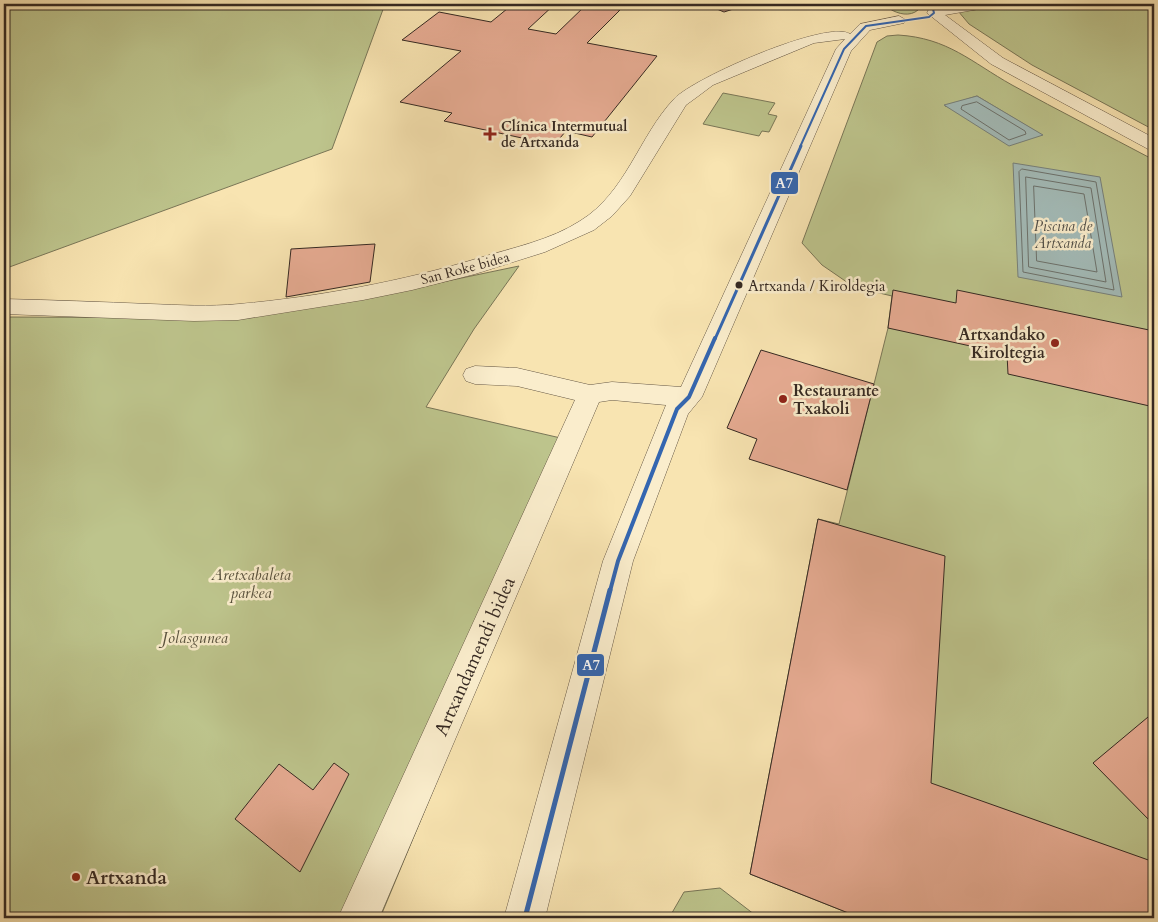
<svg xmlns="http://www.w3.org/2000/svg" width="1158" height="922" font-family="Cardo,serif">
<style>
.green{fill:#bdc48c;stroke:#797657;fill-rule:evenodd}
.water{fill:#a3bbb8;stroke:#77817c}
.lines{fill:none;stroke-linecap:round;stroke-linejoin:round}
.shore{stroke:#6c726d;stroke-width:1}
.building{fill:#e6ab92;stroke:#352922}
.minor-casing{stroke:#665846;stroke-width:1}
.minor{fill:#faedcc;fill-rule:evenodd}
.bus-1-far3-casing{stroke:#faedcc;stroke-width:4}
.bus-1-far2-casing{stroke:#faedcc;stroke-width:6}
.bus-1-far1-casing{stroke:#faedcc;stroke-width:8}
.bus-1-casing{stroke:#faedcc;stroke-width:9}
.bus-1-far3{stroke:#3466b0;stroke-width:2}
.bus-1-far2{stroke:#3466b0;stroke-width:3}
.bus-1-far1{stroke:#3466b0;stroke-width:4}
.bus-1{stroke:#3466b0;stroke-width:5}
.poi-dot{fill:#8f2418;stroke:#faedcc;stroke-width:2}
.bus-dot{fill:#352922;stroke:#faedcc;stroke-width:2}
.labels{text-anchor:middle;stroke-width:5;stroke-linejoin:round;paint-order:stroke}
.far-poi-label{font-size:14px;font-weight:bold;fill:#352922;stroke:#faedcc;text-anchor:start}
.far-street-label{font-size:14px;fill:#352922;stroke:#faedcc}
.far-water-label{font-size:15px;font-style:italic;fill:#504e48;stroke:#faedcc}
.bus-label{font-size:15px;fill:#352922;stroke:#faedcc;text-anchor:start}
.poi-label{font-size:16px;font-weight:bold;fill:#352922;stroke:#faedcc;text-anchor:end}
.park-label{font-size:16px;font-style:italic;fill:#57503c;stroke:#faedcc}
.near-street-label{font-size:19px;fill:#352922;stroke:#faedcc}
.near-poi-label{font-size:19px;font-weight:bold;fill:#352922;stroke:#faedcc;text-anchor:start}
.line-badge{stroke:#faedcc;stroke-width:2}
.badge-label{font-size:14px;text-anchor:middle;font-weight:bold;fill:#fff}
</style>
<rect width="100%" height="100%" fill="#f8e4b1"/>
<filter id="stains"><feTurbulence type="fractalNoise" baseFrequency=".004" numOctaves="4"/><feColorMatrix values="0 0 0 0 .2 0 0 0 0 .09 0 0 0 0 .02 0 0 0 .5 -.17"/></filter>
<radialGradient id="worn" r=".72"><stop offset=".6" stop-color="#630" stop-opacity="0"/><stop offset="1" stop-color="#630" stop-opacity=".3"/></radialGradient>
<path class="green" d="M 4,4 L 385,4 L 332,149 L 4,269 Z
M 893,4 L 908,4 L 918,10 C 910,17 898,14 890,9 L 889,6 Z
M 1001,4 L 1154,4 L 1154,130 L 1032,65 L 969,24 L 958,11 Z
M 898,35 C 948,38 971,62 1012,85 C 1059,111 1107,135 1154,160 L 1154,918 L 861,918 L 750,874 L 818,519 L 839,524 L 888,328 L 892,296 L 854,287 L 822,265 L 802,243 L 877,42 L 887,36 ZM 977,96 L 1042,135 L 945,106 Z
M 723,93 L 775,103 L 768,114 L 777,116 L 769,132 L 762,131 L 759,136 L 703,124 Z
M 519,266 L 474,329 L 426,407 L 578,442 L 380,918 L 4,918 L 4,317 L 247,318 L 366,298 Z
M 720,888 L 759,918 L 669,918 L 684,892 Z"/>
<path class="water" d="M 977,96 L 1043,135 L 1009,146 L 944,105 Z
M 1013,163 L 1100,177 L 1122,297 L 1018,277 Z"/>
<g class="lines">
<path class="shore" d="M 977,102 L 1025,131 L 1026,134 L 1009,140 L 961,109 L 962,106 Z
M 1022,169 L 1096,182 L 1114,290 L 1023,272 L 1019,172 Z
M 1026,177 L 1091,188 L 1106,282 L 1029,267 Z
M 1034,186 L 1084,194 L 1097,272 L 1037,261 Z"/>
</g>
<path class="building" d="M 513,4 L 555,4 L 528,29 L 556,34 L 587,4 L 620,10 L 587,43 L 657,56 L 592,137 L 566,131 L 554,145 L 444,121 L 452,113 L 400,102 L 461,51 L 402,40 L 439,12 L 491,22 Z
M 705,4 L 749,4 L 724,12 Z
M 375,244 L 370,282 L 286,297 L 291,249 Z
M 893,290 L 956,303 L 957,290 L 1154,331 L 1154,407 L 1008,374 L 1007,354 L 888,328 Z
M 761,350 L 874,384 L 847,490 L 749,459 L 757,439 L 727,428 Z
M 818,519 L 945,556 L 931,783 L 1154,862 L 1154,918 L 861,918 L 750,874 Z
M 1154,712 L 1154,825 L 1093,763 Z
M 334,763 L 349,774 L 300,872 L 235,819 L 279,764 L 313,790 Z"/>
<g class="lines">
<defs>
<path id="minor" d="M 960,4 L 992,4 L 985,8 L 945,15 L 1003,58 L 1154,138 L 1154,150 L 1148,149 L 991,64 L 927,13 L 929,9 Z
M 899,16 L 906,20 L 904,23 L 870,30 L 851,51 L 702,397 L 688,414 L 633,561 L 545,918 L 504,918 L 603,561 L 666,405 L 612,400 L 599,402 L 379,918 L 338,918 L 575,400 L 517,386 L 475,384 L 466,381 L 463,375 L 466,369 L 475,366 L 517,368 L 590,385 L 612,382 L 681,387 L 836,49 L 845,39 L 814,43 L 713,85 L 697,97 L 686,105 L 630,196 L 612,216 L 594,230 L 545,252 L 475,274 L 412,290 L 363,300 L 238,320 L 194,321 L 4,314 L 4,299 C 52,300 101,302 150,304 C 179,305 209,307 239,304 C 317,297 404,281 479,258 C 512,248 551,240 580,221 C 626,193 639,136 674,99 C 693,78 828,19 850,34 L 860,24 Z"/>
</defs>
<use href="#minor" class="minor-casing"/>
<use href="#minor" class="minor"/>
<defs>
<path id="bus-1-far3" d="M 800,147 L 844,49 L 866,26 L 929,17 L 934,13 L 933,9 L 926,4"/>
<path id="bus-1-far2" d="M 715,339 L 801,146"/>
<path id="bus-1-far1" d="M 610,591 L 618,561 L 677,409 L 689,397 L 715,338"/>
<path id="bus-1" d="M 525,918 L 610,590"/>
</defs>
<use href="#bus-1-far3" class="bus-1-far3-casing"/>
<use href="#bus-1-far2" class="bus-1-far2-casing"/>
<use href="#bus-1-far1" class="bus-1-far1-casing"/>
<use href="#bus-1" class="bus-1-casing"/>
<use href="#bus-1-far3" class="bus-1-far3"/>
<use href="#bus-1-far2" class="bus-1-far2"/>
<use href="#bus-1-far1" class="bus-1-far1"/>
<use href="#bus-1" class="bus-1"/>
</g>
<g class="poi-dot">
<path d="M487.5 126.5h5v5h5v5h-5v5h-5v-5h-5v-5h5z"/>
<circle cx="1055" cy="343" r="5"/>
<circle cx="783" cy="399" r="5"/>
<circle cx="76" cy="877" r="5"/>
</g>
<circle class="bus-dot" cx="739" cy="285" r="4.5"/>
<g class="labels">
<g class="far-poi-label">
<text x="501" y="131">Clínica Intermutual<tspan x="501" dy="16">de Artxanda</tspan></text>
</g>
<g class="far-street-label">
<text transform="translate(465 268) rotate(-15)" y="5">San Roke bidea</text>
</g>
<g class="far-water-label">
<text x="1063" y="231">Piscina de<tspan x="1063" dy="17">Artxanda</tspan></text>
</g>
<g class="bus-label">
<text x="748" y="291">Artxanda / Kiroldegia</text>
</g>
<g class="poi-label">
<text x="1045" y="340">Artxandako<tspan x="1045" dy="18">Kiroltegia</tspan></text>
<text x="793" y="396" text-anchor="start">Restaurante<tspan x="793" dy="18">Txakoli</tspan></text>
</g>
<g class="park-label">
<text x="251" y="580">Aretxabaleta<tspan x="251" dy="18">parkea</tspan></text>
<text x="195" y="643">Jolasgunea</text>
</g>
<g class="near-street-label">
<text transform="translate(474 656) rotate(-66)" y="7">Artxandamendi bidea</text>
</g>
<g class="near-poi-label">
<text x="86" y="884">Artxanda</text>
</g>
</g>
<g class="line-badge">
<rect x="770" y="171" width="29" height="24" rx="5" fill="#3466b0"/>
<rect x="576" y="653" width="29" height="24" rx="5" fill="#3466b0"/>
</g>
<g class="badge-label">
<text x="784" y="188">A7</text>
<text x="591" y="670">A7</text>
</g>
<rect width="1158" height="922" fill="none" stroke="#f8e4b1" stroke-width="20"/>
<rect x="5" y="5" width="1148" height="912" fill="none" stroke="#352922" stroke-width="2.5"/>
<rect x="10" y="10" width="1138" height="902" fill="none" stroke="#352922"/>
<rect width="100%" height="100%" filter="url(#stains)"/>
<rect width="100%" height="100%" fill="url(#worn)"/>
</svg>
